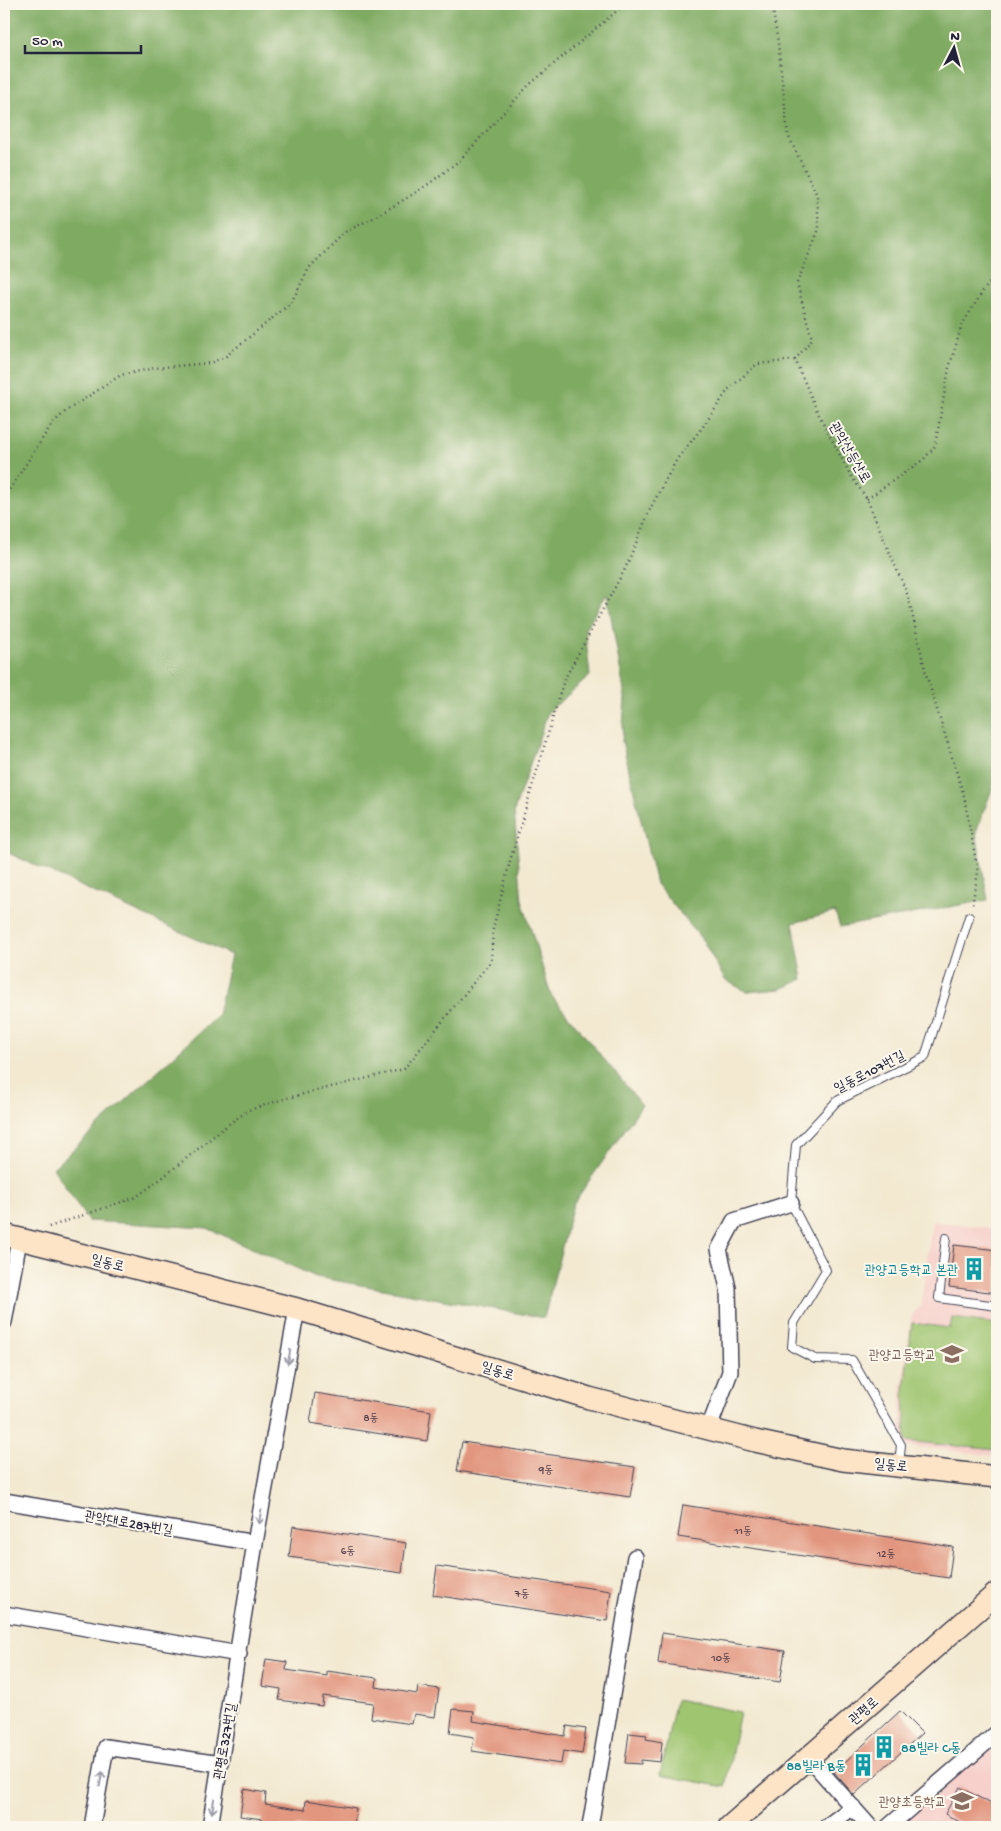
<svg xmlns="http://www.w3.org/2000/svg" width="1001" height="1831" font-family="'Gochi Hand','Poor Story',sans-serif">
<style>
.built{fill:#f7d0cb}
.green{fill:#9fc570;stroke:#607456}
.forest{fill:#7faa62;stroke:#50664e}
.building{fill:#e2967f}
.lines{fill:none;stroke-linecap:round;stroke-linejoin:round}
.lane-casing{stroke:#414052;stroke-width:10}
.street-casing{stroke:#414052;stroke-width:18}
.secondary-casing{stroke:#414052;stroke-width:24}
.path{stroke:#414052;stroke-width:2.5;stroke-dasharray:1 4;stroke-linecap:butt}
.lane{stroke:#fff;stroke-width:8}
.street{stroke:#fff;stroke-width:15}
.secondary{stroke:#fee4c6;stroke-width:21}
.oneway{stroke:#9c9ca7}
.labels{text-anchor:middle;stroke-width:4;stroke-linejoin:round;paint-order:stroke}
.number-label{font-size:11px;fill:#523f4c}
.street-label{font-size:14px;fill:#22223b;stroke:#fbf7ec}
.culture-label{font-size:14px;fill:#0d838f;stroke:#fbf7ec;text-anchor:end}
.education-label{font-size:14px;fill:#785e54;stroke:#fbf7ec;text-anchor:end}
</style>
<rect width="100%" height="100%" fill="#fbf7ec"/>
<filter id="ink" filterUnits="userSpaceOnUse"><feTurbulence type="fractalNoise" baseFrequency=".02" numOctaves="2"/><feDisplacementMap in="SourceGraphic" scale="10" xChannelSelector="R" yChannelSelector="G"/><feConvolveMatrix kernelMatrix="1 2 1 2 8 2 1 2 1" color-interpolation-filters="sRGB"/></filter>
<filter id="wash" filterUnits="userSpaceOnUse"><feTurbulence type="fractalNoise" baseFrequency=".0096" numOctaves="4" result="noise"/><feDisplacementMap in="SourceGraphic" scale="20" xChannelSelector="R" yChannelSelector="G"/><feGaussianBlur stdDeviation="1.12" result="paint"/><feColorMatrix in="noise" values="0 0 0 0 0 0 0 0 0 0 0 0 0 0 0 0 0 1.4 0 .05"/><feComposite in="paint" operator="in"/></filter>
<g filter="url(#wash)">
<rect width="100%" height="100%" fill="#f3e9d1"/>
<path class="built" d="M 932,1221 L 997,1229 L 997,1456 L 901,1445 L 901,1394 L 912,1314 L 921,1306 Z
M 997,1739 L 997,1827 L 898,1827 Z"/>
<path class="green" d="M 952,1318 L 997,1324 L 997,1450 L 906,1441 L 904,1390 L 912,1323 L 950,1328 Z
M 676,1699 L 740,1712 L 725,1787 L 660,1775 Z"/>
<path class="forest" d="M 4,4 L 997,4 L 997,776 L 976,832 L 988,900 L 840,927 L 835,912 L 793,923 L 803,979 L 781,989 L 747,992 L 725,980 L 704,942 L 656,884 L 622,741 L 625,697 L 607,594 L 585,629 L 590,676 L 548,712 L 514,811 L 522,900 L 551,995 L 642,1105 L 573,1204 L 544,1318 L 316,1277 L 207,1228 L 88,1221 L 53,1168 L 218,1015 L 231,955 L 4,851 Z"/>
<g id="blocks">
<path class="building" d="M 954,1245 L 997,1250 L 997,1293 L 949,1287 Z
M 315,1393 L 431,1411 L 427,1441 L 310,1423 Z
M 462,1442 L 635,1467 L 630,1497 L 457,1471 Z
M 683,1505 L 953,1547 L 949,1578 L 678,1537 Z
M 293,1526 L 406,1543 L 402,1573 L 289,1557 Z
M 437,1566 L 611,1591 L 607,1621 L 433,1595 Z
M 662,1633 L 785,1651 L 780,1682 L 658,1663 Z
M 266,1659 L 287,1662 L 286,1670 L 327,1676 L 327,1671 L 377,1678 L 376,1687 L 417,1694 L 418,1686 L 439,1689 L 435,1717 L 414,1714 L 412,1724 L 371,1718 L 373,1703 L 323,1696 L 322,1706 L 279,1700 L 281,1689 L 262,1686 Z
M 453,1709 L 474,1711 L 473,1721 L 522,1729 L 565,1736 L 567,1726 L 586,1729 L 582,1754 L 563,1751 L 561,1764 L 472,1751 L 474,1737 L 450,1733 Z
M 900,1711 L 922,1733 L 854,1795 L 834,1772 Z
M 629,1733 L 647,1735 L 646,1739 L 662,1742 L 660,1762 L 641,1760 L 641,1764 L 625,1763 Z
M 960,1787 L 997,1807 L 997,1827 L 969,1827 L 945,1814 Z
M 244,1789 L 266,1793 L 265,1804 L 305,1810 L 306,1800 L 356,1808 L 354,1827 L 260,1827 L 262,1819 L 240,1816 Z"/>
</g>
</g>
<g filter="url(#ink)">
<use href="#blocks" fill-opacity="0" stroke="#414052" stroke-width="1"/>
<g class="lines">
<defs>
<path id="lane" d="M 946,1238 L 939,1298 L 997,1306
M 899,1465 L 901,1445 L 852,1360 L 815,1359 L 792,1347 L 794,1323 L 826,1270 L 791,1203 L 796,1145 L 837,1101 L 925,1057 L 969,917"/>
<path id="street" d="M 4,1322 L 19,1240
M 709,1428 L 730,1372 L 728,1288 L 719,1249 L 734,1221 L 791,1203
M 4,1501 L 255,1543
M 4,1614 L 239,1654
M 808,1757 L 870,1827
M 92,1827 L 106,1747 L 220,1764
M 210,1827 L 255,1543 L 297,1309
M 590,1827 L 635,1557
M 826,1827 L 853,1807
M 888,1827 L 997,1733"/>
<path id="secondary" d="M 4,1235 L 297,1309 L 589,1398 L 755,1441 L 843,1460 L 997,1477
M 729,1827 L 997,1593"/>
</defs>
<use href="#lane" class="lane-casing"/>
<use href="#street" class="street-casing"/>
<use href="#secondary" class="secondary-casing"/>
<path class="path" d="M 772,4 L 778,43 L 788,135 L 817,195 L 819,229 L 797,283 L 812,339 L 795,360 L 818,413 L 851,476 L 867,499 L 908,596 L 926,674 L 964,796 L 978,872 L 972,906
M 4,498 L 52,424 L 66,411 L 121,375 L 154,368 L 210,363 L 225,357 L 291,303 L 309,268 L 345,232 L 373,218 L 407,198 L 430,183 L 460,160 L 529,85 L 625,4
M 867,499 L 924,459 L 935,446 L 949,368 L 962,325 L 983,291 L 997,274
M 49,1227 L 136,1197 L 162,1178 L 230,1123 L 249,1110 L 287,1098 L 404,1069 L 491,961 L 493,929 L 510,861 L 564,680 L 625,569 L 651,507 L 677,459 L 702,428 L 728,390 L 757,364 L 795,360"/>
<use href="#lane" class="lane"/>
<use href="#street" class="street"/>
<use href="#secondary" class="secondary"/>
</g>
<defs><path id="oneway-shaft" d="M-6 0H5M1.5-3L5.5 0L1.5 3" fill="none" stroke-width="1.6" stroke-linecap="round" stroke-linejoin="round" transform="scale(1.25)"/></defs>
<g class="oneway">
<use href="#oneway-shaft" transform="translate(289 1357) rotate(100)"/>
<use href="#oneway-shaft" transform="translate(260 1517) rotate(100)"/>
<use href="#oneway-shaft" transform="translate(101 1779) rotate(-80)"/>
<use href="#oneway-shaft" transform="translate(213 1806) rotate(99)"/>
</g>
</g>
<defs>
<symbol id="building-bare" viewBox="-9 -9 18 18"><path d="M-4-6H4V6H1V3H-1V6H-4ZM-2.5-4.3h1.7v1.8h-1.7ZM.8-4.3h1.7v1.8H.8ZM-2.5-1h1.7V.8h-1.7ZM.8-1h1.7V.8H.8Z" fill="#0f9aa8" stroke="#fbf7ec" stroke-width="2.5" paint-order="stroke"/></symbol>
<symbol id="school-bare" viewBox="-9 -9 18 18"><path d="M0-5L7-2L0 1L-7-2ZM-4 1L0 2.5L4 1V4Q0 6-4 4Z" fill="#8d6e63" stroke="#fbf7ec" stroke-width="2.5" paint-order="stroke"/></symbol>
</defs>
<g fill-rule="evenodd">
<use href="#building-bare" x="958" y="1253" width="32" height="32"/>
<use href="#school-bare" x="936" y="1338" width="32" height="32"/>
<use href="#building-bare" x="868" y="1731" width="32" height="32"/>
<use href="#building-bare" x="847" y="1749" width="32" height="32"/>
<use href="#school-bare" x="946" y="1785" width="32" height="32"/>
</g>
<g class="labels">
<g class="number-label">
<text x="371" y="1421">8동</text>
<text x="546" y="1473">9동</text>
<text x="743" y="1534">11동</text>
<text x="348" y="1554">6동</text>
<text x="886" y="1557">12동</text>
<text x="522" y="1597">7동</text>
<text x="721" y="1661">10동</text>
</g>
<g class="street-label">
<text transform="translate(851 452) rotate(60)" y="5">관악산등산로</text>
<text transform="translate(869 1071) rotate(-27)" y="5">일동로107번길</text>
<text transform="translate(108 1262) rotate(14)" y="5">일동로</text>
<text transform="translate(498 1370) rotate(17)" y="5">일동로</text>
<text transform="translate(891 1464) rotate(6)" y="5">일동로</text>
<text transform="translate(129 1522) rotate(10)" y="5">관악대로287번길</text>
<text transform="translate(863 1710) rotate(-41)" y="5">관평로</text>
<text transform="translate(224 1741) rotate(-80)" y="5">관평로327번길</text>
</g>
<g class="culture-label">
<text x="958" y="1274">관양고등학교 본관</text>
<text x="901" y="1752" text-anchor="start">88빌라 C동</text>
<text x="846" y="1770">88빌라 B동</text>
</g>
<g class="education-label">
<text x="936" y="1359">관양고등학교</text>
<text x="946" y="1806">관양초등학교</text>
</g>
</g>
<rect width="1001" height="1831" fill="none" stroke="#fbf7ec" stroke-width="20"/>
<g transform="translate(954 48) rotate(6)" stroke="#fbf7ec" stroke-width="4" paint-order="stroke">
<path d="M0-4L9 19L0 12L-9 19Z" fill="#22223b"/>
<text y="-8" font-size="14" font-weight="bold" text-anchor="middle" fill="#22223b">N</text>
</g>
<path d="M25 45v8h116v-8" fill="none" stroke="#22223b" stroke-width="2.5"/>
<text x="32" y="45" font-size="15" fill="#22223b" stroke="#fbf7ec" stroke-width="4" paint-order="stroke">50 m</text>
</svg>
